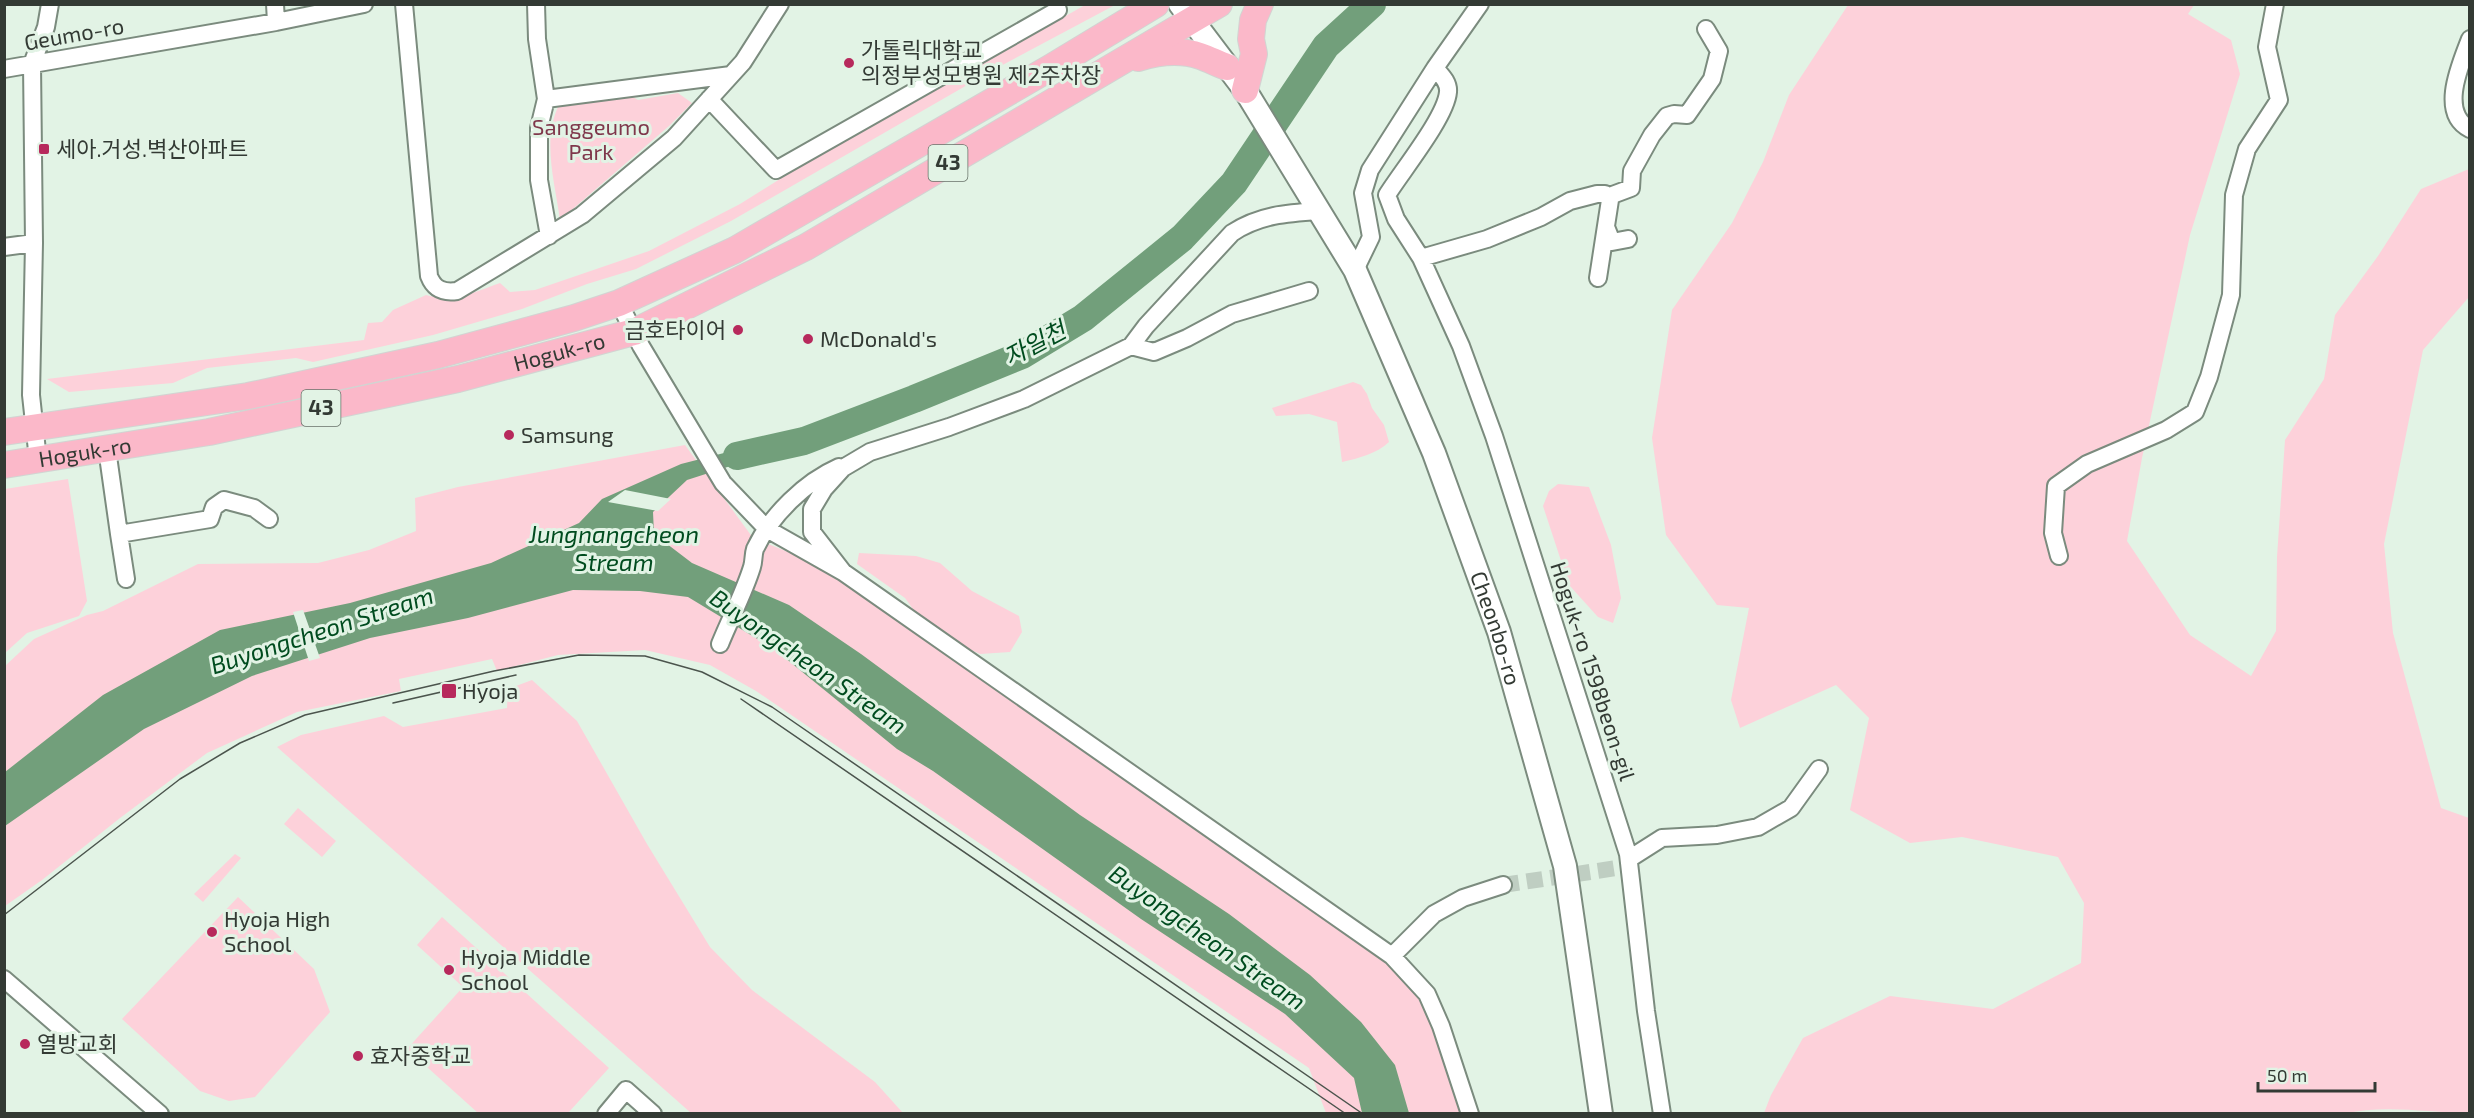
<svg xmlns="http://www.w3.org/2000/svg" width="2474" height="1118" font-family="'Exo 2','Noto Sans KR',sans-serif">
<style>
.green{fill:#fdd1da}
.water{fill:#729f7b}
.pier{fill:#e2f3e5}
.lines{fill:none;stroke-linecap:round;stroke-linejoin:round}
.river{stroke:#729f7b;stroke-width:28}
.street-tunnel{stroke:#bfcec2;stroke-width:16;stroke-dasharray:16 8;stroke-linecap:butt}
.street-casing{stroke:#7b8b7e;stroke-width:20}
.secondary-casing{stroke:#7b8b7e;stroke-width:26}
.primary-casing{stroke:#d2d4d2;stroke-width:28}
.street{stroke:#fff;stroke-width:16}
.secondary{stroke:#fff;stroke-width:22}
.primary{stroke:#fbb8c9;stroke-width:26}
.tram{stroke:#4b544d;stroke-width:1.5}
.poi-dot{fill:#b7295c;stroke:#e2f3e5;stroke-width:2}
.labels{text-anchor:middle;stroke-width:6;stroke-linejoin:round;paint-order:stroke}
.shield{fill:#e2f3e5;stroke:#687269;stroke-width:1.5}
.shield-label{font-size:21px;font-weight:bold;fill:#333a34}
.street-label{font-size:22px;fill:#333a34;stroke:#e2f3e5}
.poi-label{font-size:22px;fill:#333a34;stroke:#e2f3e5;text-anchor:start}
.park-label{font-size:22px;fill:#7f374b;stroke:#e2f3e5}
.water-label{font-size:24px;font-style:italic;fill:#004c1f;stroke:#e2f3e5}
</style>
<rect width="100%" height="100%" fill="#e2f3e5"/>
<path class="green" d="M 1085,5 L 1115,5 L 995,69 L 731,221 L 636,269 L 587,284 L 522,309 L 433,335 L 313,362 L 296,358 L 207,368 L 173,383 L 69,392 L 47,379 L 364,340 L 368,323 L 382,322 L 393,310 L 426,295 C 452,303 475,292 500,283 L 510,292 L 535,290 L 649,251 L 740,204 L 788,174 Z
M 1848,5 L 2194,5 L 2188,14 L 2231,40 L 2240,74 L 2190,235 L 2142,458 L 2127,541 L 2190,635 L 2251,676 L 2276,631 L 2277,557 L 2285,440 L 2324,379 L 2335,315 L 2378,256 L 2421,189 L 2469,169 L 2469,297 L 2423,350 L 2384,544 L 2393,633 L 2441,808 L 2469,818 L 2469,1113 C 2428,1113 2384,1104 2344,1114 L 1764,1113 L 1771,1095 L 1803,1038 L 1890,996 L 1993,1009 L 2081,963 L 2084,903 L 2058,857 L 1962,837 L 1910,843 L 1850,810 L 1869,718 L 1836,685 L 1740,728 L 1731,700 L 1749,608 L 1717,605 L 1666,535 L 1652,438 L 1672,310 L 1732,223 L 1763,162 L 1789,95 Z
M 626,93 L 638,100 L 678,93 L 692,103 L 669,126 L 560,220 C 555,182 541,138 560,103 Z
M 1353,382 L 1361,385 L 1367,394 L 1372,408 L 1384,425 L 1389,442 C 1376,454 1359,458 1342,462 L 1337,422 L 1309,414 L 1276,416 L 1272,408 Z
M 685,445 L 753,538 L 808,560 L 844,580 L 1381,955 L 1424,996 L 1466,1113 L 1326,1113 L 1309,1068 L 756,691 L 710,665 L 645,650 L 558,655 L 497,671 L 492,659 L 399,679 L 401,691 L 297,712 L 207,753 L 120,818 L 42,880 L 5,906 L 5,666 L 34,639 L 87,615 L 103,611 L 198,564 L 318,563 L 369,550 L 416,531 L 415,498 L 458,487 Z
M 68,479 L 87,601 L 79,616 L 27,633 L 5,653 L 5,489 Z
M 1558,484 L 1589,487 L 1611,545 L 1621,598 L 1613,623 L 1598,617 L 1569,585 L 1543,506 L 1549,491 Z
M 859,553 L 916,556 L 940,563 L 972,591 L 1019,616 L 1022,632 L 1010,652 L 980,654 L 960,645 L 918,616 L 905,598 L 857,564 Z
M 532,680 L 577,721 L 647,844 L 710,947 L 752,990 L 875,1082 L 903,1113 L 691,1113 L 277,747 L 301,735 L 384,716 L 403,727 L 507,708 L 508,689 Z
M 298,808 L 336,841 L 322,857 L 284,824 Z
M 235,854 L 241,858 L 203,902 L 194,894 Z
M 238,897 L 314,969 L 330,1012 L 255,1097 L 229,1101 L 200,1091 L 122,1019 Z
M 442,917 L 609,1068 L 568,1113 L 478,1113 L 407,1049 L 463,987 L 417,945 Z"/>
<path class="water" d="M 771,441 L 774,452 L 687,480 L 653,512 L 654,534 L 692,563 L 789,605 L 861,654 L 1080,815 L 1229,914 L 1310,975 L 1361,1022 L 1395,1065 L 1409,1113 L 1362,1113 L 1354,1078 L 1285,1014 L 1141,919 L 933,771 L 897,749 L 774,649 L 688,597 L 640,591 L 573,590 L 468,618 L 370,638 L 252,676 L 144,729 L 5,826 L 5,772 L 103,695 L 220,630 L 350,603 L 491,563 L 579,523 L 602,499 L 681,464 Z"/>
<path class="pier" d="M 625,490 L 671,499 L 658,511 L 608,502 Z
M 303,610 L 320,658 L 309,661 L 293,612 Z"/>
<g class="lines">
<path class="river" d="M 737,456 L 804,441 L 914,399 L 1022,355 L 1083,318 L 1182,238 L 1234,183 L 1326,46 L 1372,4"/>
<path class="street-tunnel" d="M 1503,885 L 1630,866"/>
<defs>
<path id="street" d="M 275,4 L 276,22
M 404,4 L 429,276 C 434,289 443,293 457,291 L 582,215 L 674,138 L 743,62 L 780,4
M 536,4 L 537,39 L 546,99 L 539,128 L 539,180 L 549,236
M 2470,39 C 2461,63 2438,113 2470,129
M 1435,68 C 1441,75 1449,82 1448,92 C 1446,117 1402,171 1387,195 L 1396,219 L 1421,258 L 1461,346 L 1494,436 L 1628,854 L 1646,1011 L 1662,1114
M 4,69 L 276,22 L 364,4
M 546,99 L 731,75
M 709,99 L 776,170 L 1058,10 L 1056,4
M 1607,197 L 1631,188 L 1632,171 L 1652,135 L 1667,116 L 1674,114 L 1687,115 L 1712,79 L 1719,51 L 1706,29
M 1606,227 L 1612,242 L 1628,239
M 4,247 L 34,243
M 1421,258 L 1487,239 L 1541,217 L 1570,201 L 1597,194 L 1605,194 L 1610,200 L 1598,278
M 1355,270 L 1371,237 L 1363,193 L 1370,170 L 1435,68 L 1480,4
M 619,303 L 641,346 L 723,483 L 767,529 L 843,572 L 812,532 L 812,509 L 824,489 L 843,468 L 870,452 L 949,427 L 1024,399 L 1131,346 L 1154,352 L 1187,338 L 1232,314 L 1309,291
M 1131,346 L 1146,326 L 1232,233 C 1259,215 1287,213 1319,211
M 107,449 L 119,534 L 210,519 L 214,507 L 224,500 L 254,508 L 269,519
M 38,460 L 31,395 L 34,243 L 32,64 L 46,27 L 50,4
M 119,534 L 126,579
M 2059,556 L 2053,533 L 2056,486 L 2087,464 L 2166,430 L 2195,412 L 2209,377 L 2231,295 L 2234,195 L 2247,149 L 2279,100 L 2267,47 L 2275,4
M 843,572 L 1392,956 L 1434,914 L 1463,898 L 1503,885
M 720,644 C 730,619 744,593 752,567 C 754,561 753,555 755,549 C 771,515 805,482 839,467
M 1629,859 L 1662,838 L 1717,835 L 1758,827 L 1791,808 L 1819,769
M 1392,956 L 1427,994 L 1441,1026 L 1470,1114
M 4,979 L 160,1114
M 606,1114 L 626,1090 L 653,1114"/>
<g id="secondary">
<path id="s1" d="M 1180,4 L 1245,90 L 1355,270 L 1434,453 L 1499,632 L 1565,866 L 1601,1114"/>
</g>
<g id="primary">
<path d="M 1138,58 C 1158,52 1179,49 1200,56 C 1209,59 1218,64 1227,67"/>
<path d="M 1245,90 L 1254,54 L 1251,39 L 1253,20 L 1260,4"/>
<path d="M 4,432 L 248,396 L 438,355 L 574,318 L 619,303 L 735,250 L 1050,68 L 1156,4"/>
<path id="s2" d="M 4,465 L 209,432 L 458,379 L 634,332 L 806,247 L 1219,4"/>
</g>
</defs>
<use href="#street" class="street-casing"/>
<use href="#secondary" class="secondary-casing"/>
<use href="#primary" class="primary-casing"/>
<use href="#street" class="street"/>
<use href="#secondary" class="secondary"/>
<use href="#primary" class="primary"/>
<path class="tram" d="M 741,699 L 1346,1114
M 393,703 L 516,675
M 4,915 L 180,779 L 240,743 L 305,715 L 494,671 L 579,655 L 645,656 L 702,672 L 772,707 L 1363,1114"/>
</g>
<g class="poi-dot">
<circle cx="849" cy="63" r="6"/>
<rect x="38" y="143" width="12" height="12" rx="3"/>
<circle cx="738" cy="330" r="6"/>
<circle cx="808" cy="339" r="6"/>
<circle cx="509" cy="435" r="6"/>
<rect x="441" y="683" width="16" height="16" rx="3"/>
<circle cx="212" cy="932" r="6"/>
<circle cx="449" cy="970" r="6"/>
<circle cx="25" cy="1044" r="6"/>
<circle cx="358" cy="1056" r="6"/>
</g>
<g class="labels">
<g class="shield">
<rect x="928.5" y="145" width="39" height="36" rx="4.5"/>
<rect x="301.5" y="390" width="39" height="36" rx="4.5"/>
</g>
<g class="shield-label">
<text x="948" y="170">43</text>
<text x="321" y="415">43</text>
</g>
<g class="street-label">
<text transform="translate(74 34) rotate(-10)" y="8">Geumo-ro</text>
<text dy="8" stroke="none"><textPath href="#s2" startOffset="567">Hoguk-ro</textPath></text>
<text dy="8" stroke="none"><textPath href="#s2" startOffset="82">Hoguk-ro</textPath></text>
<text dy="8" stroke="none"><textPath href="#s1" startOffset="704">Cheonbo-ro</textPath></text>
<text transform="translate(1593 671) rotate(72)" y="8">Hoguk-ro 1598beon-gil</text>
</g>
<g class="poi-label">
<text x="861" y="58">가톨릭대학교<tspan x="861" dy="25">의정부성모병원 제2주차장</tspan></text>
<text x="56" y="157">세아.거성.벽산아파트</text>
<text x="726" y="338" text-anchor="end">금호타이어</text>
<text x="820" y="347">McDonald's</text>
<text x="521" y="443">Samsung</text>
<text x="462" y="699">Hyoja</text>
<text x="224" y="927">Hyoja High<tspan x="224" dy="25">School</tspan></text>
<text x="461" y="965">Hyoja Middle<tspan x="461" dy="25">School</tspan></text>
<text x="37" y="1052">열방교회</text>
<text x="370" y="1064">효자중학교</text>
</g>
<g class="park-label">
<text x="591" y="135">Sanggeumo<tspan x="591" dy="25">Park</tspan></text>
</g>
<g class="water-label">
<text transform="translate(1035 344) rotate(-28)" y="8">자일천</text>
<text x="614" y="543">Jungnangcheon<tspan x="614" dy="28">Stream</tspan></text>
<text transform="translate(322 631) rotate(-18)" y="8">Buyongcheon Stream</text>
<text transform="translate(808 662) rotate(35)" y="8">Buyongcheon Stream</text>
<text transform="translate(1207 938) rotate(35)" y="8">Buyongcheon Stream</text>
</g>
</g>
<rect width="2474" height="1118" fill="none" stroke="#333a34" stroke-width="12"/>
<path d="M2258 1082v9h117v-9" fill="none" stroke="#333a34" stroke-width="3"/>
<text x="2267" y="1082" font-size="18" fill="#333a34" stroke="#e2f3e5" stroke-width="4.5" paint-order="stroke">50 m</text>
</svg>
